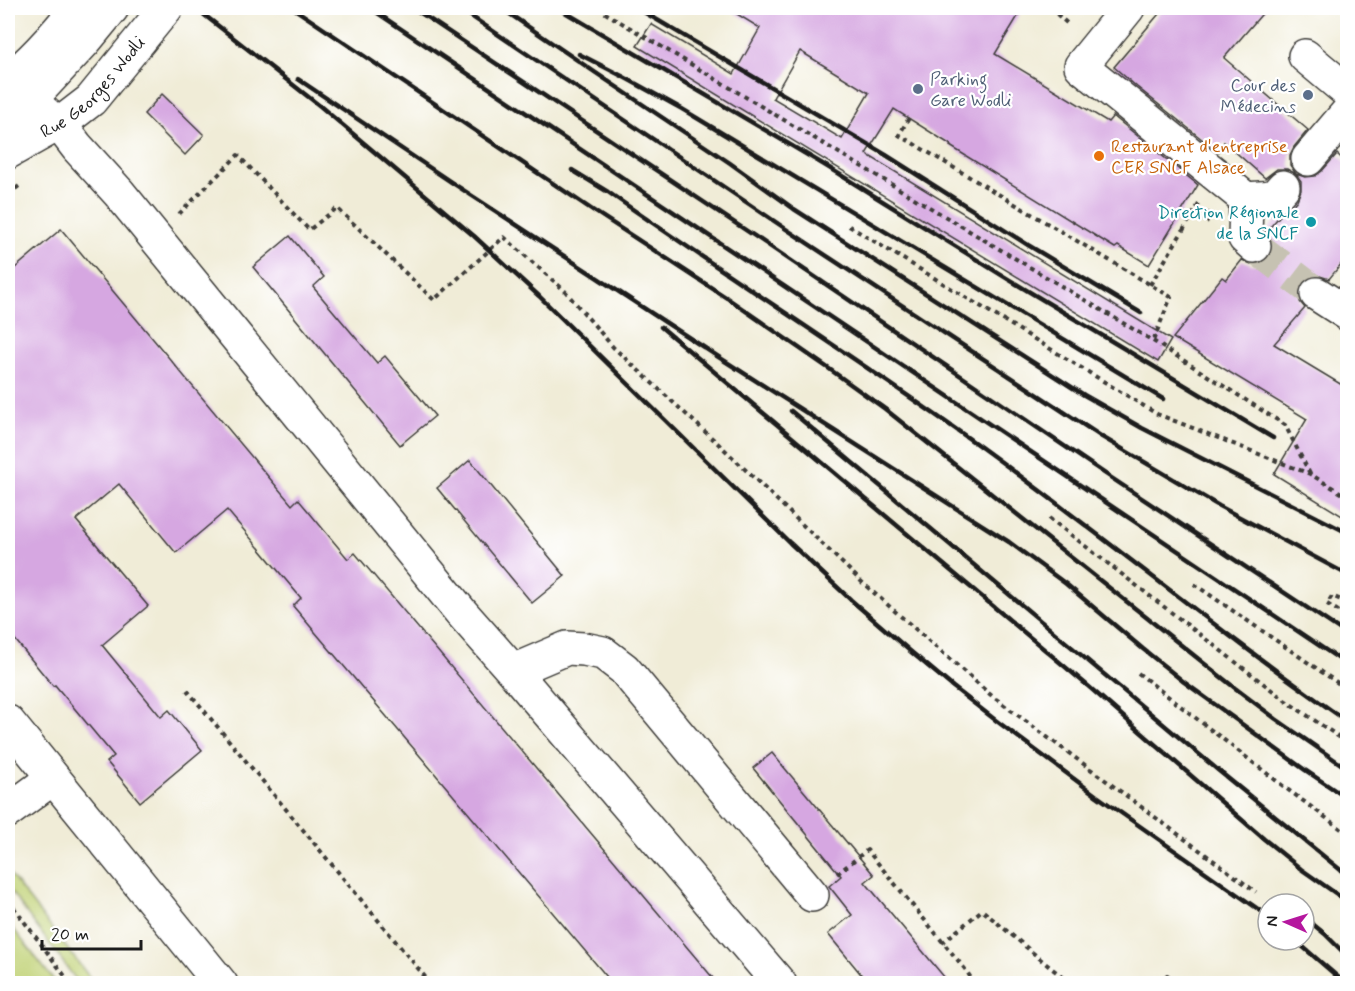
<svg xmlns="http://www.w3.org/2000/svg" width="1355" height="991" font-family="Mynerve,sans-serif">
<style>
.green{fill:#c0d174;stroke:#6e7648;stroke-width:1.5}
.building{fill:#d6a7e1;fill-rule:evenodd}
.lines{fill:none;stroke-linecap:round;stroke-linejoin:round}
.minor-tunnel{stroke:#c6c2b2;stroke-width:33;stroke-dasharray:33 16;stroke-linecap:butt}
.minor-casing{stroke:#3c3b38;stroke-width:36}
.major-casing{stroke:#3c3b38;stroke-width:36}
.path{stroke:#3c3b38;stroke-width:4;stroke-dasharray:4.5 4.5;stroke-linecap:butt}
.minor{stroke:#fff;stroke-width:33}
.major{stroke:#fff;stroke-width:33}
.rail{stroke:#1c1c1c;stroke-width:4.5}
.service-dot{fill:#5c6f8a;stroke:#fff;stroke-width:2}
.food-dot{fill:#e8710a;stroke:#fff;stroke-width:2}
.culture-dot{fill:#0f9aa8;stroke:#fff;stroke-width:2}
.labels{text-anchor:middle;stroke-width:4.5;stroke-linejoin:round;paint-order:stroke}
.service-label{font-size:18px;fill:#4e5e75;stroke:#fff;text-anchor:start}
.street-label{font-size:18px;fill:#1c1c1c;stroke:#fff}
.food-label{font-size:18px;fill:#c56008;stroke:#fff;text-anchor:start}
.culture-label{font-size:18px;fill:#0d838f;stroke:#fff;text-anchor:end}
</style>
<rect width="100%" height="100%" fill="#fff"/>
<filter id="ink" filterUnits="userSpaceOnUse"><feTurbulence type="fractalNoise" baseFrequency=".0167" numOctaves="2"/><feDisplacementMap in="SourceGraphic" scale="12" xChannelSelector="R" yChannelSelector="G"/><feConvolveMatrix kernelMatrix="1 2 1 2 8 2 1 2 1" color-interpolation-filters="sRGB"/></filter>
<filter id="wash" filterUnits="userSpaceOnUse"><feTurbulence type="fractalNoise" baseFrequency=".008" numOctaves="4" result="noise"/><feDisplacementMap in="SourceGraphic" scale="24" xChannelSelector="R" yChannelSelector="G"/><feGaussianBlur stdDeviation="1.35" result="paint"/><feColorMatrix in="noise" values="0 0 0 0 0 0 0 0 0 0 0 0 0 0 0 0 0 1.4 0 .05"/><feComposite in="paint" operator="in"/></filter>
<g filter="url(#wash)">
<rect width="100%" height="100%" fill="#f0ecd7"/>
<path class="green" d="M 8,872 L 94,983 L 80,983 L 74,977 L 8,888 Z
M 8,922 L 56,983 L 8,983 Z"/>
<g id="blocks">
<path class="building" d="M 727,8 L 1023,8 L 995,54 L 1108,122 L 1113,116 L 1198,185 L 1149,265 L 1118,246 L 1115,248 L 950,146 L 951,145 L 894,109 L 866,154 L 1171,340 L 1158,362 L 637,46 L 651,24 L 734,74 L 760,28 ZM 800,51 L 869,93 L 842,139 L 773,98 Z
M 1164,8 L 1267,8 L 1224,58 L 1308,130 L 1294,147 L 1290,155 L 1290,165 L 1296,174 L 1305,177 L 1315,176 L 1322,171 L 1337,154 L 1347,163 L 1347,257 L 1329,279 L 1317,275 L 1308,278 L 1302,283 L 1298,294 L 1300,302 L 1305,308 L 1274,344 L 1347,388 L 1347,519 L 1274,474 L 1307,419 L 1173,338 L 1222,277 L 1226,280 L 1242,260 L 1251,264 L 1259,264 L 1268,258 L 1272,249 L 1272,241 L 1266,232 L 1283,212 L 1288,210 L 1297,200 L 1301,190 L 1301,181 L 1296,174 L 1287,169 L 1277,169 L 1265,178 L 1224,142 L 1218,152 L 1137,87 L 1114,67 Z
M 162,94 L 204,135 L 185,155 L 144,114 Z
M 61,229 L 292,505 L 298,499 L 348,559 L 355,553 L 718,984 L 613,984 L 293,606 L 301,598 L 227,510 L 176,553 L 119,484 L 76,520 L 148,606 L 102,645 L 161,717 L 169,710 L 202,750 L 140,802 L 107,762 L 114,756 L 55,685 L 53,686 L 8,631 L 8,274 Z
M 290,236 L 324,277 L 313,287 L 377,363 L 385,356 L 435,416 L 400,445 L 253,267 Z
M 470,460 L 565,576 L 532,603 L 437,488 Z
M 772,753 L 874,875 L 865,882 L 950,984 L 869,984 L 828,934 L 852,915 L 829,886 L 841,876 L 753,768 Z"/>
</g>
</g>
<g filter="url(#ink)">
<use href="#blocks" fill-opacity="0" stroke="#3c3b38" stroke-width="1.5"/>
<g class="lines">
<path class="minor-tunnel" d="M 1254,246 L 1317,294"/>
<defs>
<path id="minor" d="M 1128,8 L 1081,66 L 1246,199 L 1245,238 L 1254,246
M 1305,56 L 1348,92
M 8,80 C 34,60 57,33 77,8
M 30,100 L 64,130 L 77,147 L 119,193 L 460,611 L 513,671 L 780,984
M 1308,159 L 1348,112
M 1246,199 L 1274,197 L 1283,187
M 1317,294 L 1348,314
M 513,671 L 567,648 L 584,649 L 603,653 L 624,669 L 812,895
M 8,722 L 221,984
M 8,811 L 53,778"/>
<g id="major">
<path d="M 8,120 L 30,100 L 84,42 L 112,8"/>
<path id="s1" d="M 8,152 L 65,120 L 91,100 L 166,8"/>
</g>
</defs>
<use href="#minor" class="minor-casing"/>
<use href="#major" class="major-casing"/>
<path class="path" d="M 597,8 L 1153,341 L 1285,425 L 1310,474
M 1050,8 L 1070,26
M 909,118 L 899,135 L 1171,297 L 1153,341
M 8,194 L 22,184
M 1210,212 L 1205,220 L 1212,223
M 179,214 L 238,155 L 309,230 L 337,208 L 434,300 L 504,237 L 565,291 L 613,347 L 725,450 L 865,585 L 992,696 L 1256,892
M 849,226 L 1157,414 L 1310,474 L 1348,497
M 1150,285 L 1199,204
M 1049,518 L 1286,701 L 1348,743
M 1194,584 L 1348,690
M 1348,603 L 1332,596 L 1327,604 L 1348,617
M 1138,673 L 1287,789 L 1348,834
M 187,690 L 431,984
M 837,874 L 867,850 L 965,969 L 975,984
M 8,900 L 71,984
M 942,943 L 982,910 L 1051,968 L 1072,984
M 1161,984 L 1167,975 L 1180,984"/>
<use href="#minor" class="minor"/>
<use href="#major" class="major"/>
<path class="rail" d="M 293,8 L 597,213 L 727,298 L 828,368 L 885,409 L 1235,688 L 1276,719 L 1348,769
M 370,8 L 1348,665
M 413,8 L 765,243 L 1104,473 L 1348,635
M 459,8 L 783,227 L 1102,437 L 1219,506 L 1348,575
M 501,8 L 596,73 L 730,163 L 794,209 L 1084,395 L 1142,428 L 1348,533
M 558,8 L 826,166 L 1008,279 L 1273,438
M 637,8 L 886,155 L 1028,245 L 1141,313
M 198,10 L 320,106 L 474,236 L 539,296 L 790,543 L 851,600 L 910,651 L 953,687 L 998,722 L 1097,796 L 1268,916
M 579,54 L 622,76 L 682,109 L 1163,399
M 298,79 L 451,182 L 717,356 L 1009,542 L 1066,584 L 1143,649 L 1184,682 L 1305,770 L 1348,799
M 572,170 L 608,192 C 730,278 857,358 978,445 C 1103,535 1221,634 1348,722
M 661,327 L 1088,686 L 1264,839 L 1301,869 L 1348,902
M 791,411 L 1219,771 L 1348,876
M 1304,917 L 1325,934 L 1348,957
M 1295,940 L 1346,984"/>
</g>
</g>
<g class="service-dot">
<circle cx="918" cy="89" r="6"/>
<circle cx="1308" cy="95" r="6"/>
</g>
<circle class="food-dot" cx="1099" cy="156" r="6"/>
<circle class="culture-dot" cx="1311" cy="222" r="6"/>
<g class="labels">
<g class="service-label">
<text x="930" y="85">Parking<tspan x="930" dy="21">Gare Wodli</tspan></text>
<text x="1296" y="91" text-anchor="end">Cour des<tspan x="1296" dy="21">Médecins</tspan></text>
</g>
<g class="street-label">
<text dy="6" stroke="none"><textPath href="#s1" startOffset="108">Rue Georges Wodli</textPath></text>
</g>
<g class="food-label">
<text x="1111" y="152">Restaurant d'entreprise<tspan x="1111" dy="21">CER SNCF Alsace</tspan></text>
</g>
<g class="culture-label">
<text x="1299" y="218">Direction Régionale<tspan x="1299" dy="21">de la SNCF</tspan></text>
</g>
</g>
<rect width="1355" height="991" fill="none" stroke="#fff" stroke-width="30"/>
<g transform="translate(1286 922) rotate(273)"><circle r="28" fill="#ffffff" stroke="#a4a4a4" stroke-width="1.5"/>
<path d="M0-4.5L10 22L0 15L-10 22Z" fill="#b5179e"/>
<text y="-9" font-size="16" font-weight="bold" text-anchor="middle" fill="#1c1c1c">N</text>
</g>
<path d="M42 940v9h99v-9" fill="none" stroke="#1c1c1c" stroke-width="3"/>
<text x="51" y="940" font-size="18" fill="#1c1c1c" stroke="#ffffff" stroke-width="4.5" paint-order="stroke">20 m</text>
</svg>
